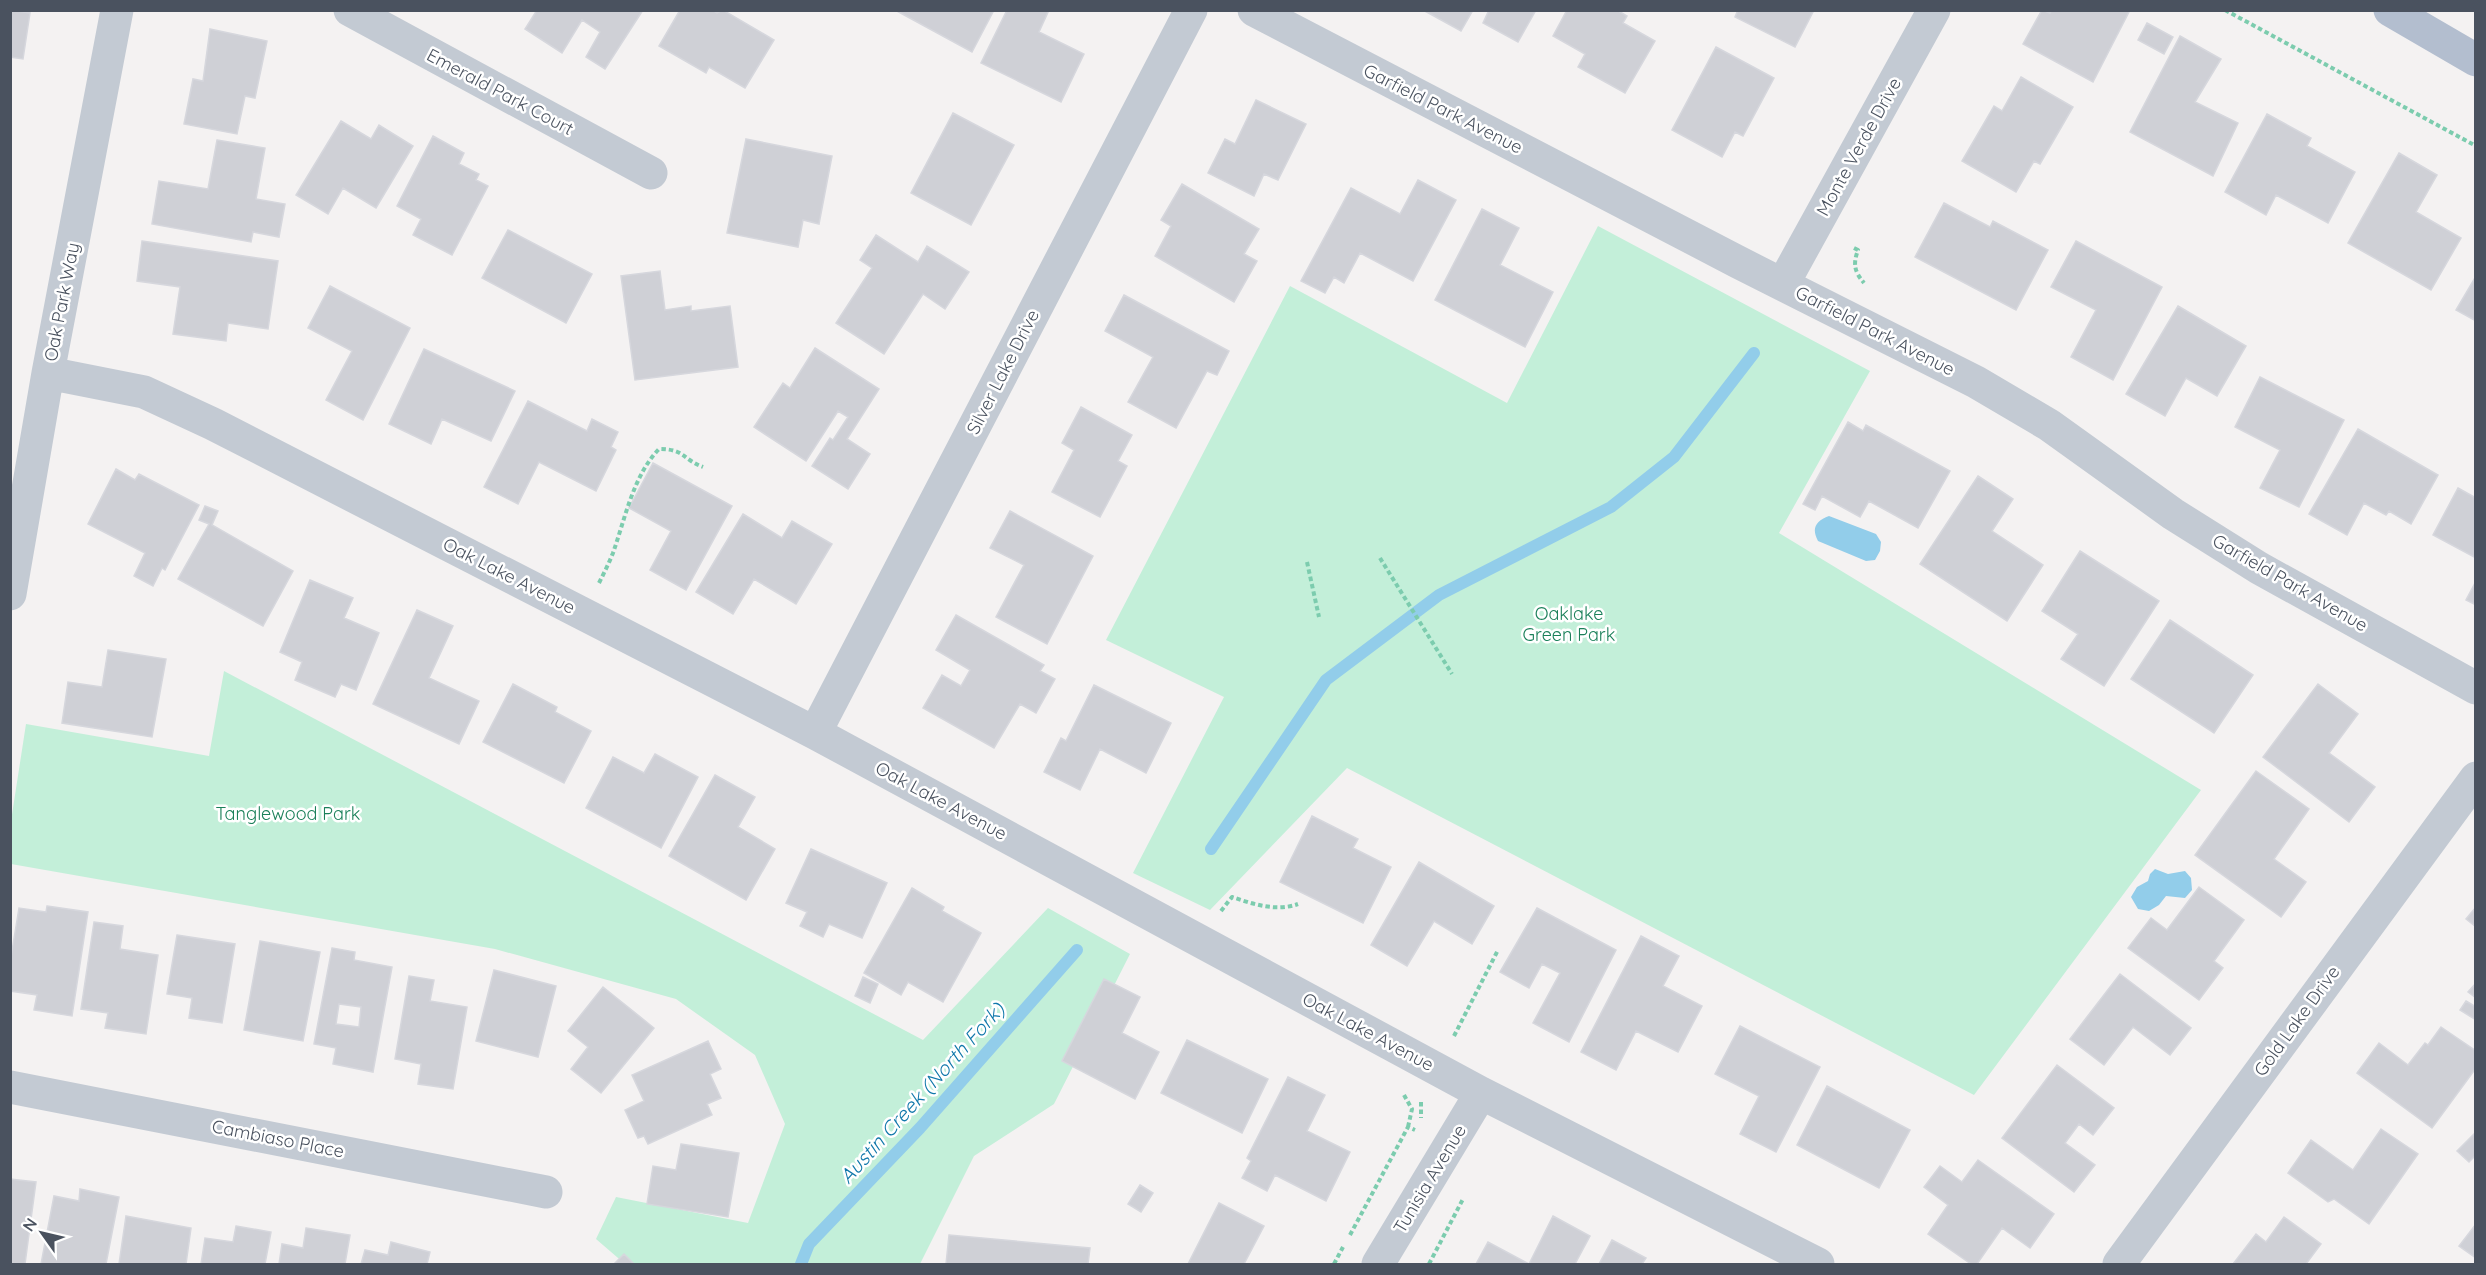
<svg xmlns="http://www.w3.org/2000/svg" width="2486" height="1275" font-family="Quicksand,sans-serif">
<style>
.green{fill:#c3efd9}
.water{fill:#92cdea}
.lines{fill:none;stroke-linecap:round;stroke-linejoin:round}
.stream{stroke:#92cdea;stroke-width:12}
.building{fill:#cfd0d6;stroke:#d6d7dd;stroke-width:1.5;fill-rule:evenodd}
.path{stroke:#7cccae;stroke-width:4;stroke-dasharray:4.5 3;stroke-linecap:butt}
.minor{stroke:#c3cad3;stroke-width:33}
.major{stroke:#b3becf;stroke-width:33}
.labels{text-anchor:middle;stroke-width:5;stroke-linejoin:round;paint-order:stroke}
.street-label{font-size:18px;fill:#4a525f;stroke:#fff}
.park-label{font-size:18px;fill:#1b805a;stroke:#fff}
.water-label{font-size:20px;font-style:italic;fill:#1178ab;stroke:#fff}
</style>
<rect width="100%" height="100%" fill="#f4f2f2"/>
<path class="green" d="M 1598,226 L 1870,371 L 1779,533 L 2201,790 L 1974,1095 L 1347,768 L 1210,910 L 1133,873 L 1224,697 L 1106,640 L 1290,286 L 1507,403 Z
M 224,671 L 923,1040 L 1048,908 L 1130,954 L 1054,1104 L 974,1156 L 920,1264 L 625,1264 L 596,1239 L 616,1197 L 748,1223 L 785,1124 L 755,1055 L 676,999 L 495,949 L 11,864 L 11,821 L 26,724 L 209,756 Z"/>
<path class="water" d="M 1829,516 L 1876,534 L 1881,542 L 1880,551 L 1875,560 L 1866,561 L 1818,541 C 1811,528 1816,521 1829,516 Z
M 2155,869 L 2168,874 L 2185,871 L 2191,878 L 2192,890 L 2185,898 L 2166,896 L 2159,905 L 2149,911 L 2138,909 L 2131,897 L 2137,887 L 2148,881 L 2150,874 Z"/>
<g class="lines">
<path class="stream" d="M 1211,849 L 1326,680 L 1439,595 L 1611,507 L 1674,457 L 1754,353
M 801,1264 L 809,1244 L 920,1128 L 1077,950"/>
</g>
<path class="building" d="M 10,10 L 30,13 L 23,59 L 10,57 Z
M 537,10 L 643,10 L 605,69 L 586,57 L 600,32 L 582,20 L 562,53 L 525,29 Z
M 680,10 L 712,10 L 717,13 L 723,10 L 774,40 L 745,88 L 709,67 L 706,73 L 659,46 Z
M 895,10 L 994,10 L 972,52 Z
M 1007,10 L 1049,10 L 1039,32 L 1084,54 L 1061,102 L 981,63 Z
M 1423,10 L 1473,10 L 1461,31 Z
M 1489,10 L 1536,10 L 1518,42 L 1483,23 Z
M 1567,10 L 1617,10 L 1627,16 L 1623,23 L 1655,41 L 1625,93 L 1578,67 L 1585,54 L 1553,36 Z
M 1738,10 L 1814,10 L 1795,47 L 1735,17 Z
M 2042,10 L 2050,13 L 2052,10 L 2130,10 L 2093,82 L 2023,44 Z
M 2147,23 L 2173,37 L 2164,54 L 2138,40 Z
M 210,29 L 267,41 L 255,98 L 245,96 L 237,134 L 184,124 L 193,79 L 203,81 Z
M 2180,36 L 2221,59 L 2195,102 L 2238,123 L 2213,176 L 2130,132 Z
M 1716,47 L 1774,78 L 1743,136 L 1735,132 L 1722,157 L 1672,130 Z
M 2021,77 L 2073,107 L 2040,164 L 2034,161 L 2016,192 L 1962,161 L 1994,106 L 2002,111 Z
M 1256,100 L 1306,124 L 1278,180 L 1264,174 L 1254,196 L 1208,173 L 1225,139 L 1235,144 Z
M 953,113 L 1014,145 L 971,225 L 911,193 Z
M 2267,114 L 2311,138 L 2307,146 L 2355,172 L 2328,223 L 2276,195 L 2266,215 L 2225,192 Z
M 341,121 L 371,139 L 379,125 L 413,146 L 376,208 L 343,188 L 328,214 L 296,195 Z
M 433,136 L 464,153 L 459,164 L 479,174 L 476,180 L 488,186 L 452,255 L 413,235 L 421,219 L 397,206 Z
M 746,139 L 832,156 L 819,224 L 803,220 L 798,247 L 727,233 Z
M 217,140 L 265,148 L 256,199 L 285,204 L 279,237 L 253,232 L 251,242 L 152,224 L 159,181 L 208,189 Z
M 2399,153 L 2437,175 L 2416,212 L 2461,238 L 2431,290 L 2348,243 Z
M 1418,180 L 1456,200 L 1413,281 L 1360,253 L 1344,283 L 1334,277 L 1325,293 L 1301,281 L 1351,188 L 1400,214 Z
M 1182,184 L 1259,229 L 1244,254 L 1257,261 L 1234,302 L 1155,256 L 1171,226 L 1161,220 Z
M 1944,203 L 1990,227 L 1993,221 L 2048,250 L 2016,310 L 1915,257 Z
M 1482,209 L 1519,228 L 1500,265 L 1553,292 L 1525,347 L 1435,300 Z
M 508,230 L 592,274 L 566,323 L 482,278 Z
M 876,235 L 918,262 L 927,246 L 969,272 L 945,309 L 923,294 L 884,354 L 836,323 L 872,268 L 860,260 Z
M 142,241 L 278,261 L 268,329 L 228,323 L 226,341 L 173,334 L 180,287 L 137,281 Z
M 2076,241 L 2162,287 L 2113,380 L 2071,357 L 2096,310 L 2051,287 Z
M 660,271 L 665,310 L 691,306 L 691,311 L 730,306 L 738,367 L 635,380 L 621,276 Z
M 2476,276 L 2476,321 L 2456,310 Z
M 330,286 L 410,328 L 363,420 L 326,400 L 352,351 L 308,328 Z
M 1124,295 L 1229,351 L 1217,375 L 1207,371 L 1176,428 L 1128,402 L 1153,357 L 1105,331 Z
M 2178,306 L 2246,346 L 2217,396 L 2186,378 L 2165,416 L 2126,394 Z
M 815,348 L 879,389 L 847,439 L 870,454 L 848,489 L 812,466 L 830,438 L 833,440 L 848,417 L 838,411 L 806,461 L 754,427 L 783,383 L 790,388 Z
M 424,349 L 515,391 L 491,441 L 442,419 L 431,444 L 389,424 Z
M 2260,377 L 2344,420 L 2299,507 L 2260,488 L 2280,450 L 2235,427 Z
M 528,401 L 587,431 L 592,419 L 618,432 L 611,447 L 616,450 L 596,491 L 539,462 L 518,504 L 484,487 Z
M 1081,407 L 1132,435 L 1118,461 L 1127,466 L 1100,517 L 1052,492 L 1074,450 L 1062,443 Z
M 1848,422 L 1863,431 L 1866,425 L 1950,471 L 1918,528 L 1869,501 L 1860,517 L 1822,496 L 1815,510 L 1803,504 Z
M 2358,429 L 2438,475 L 2411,524 L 2389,511 L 2386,515 L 2364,503 L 2347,535 L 2309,514 Z
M 653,463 L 732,506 L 686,590 L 650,570 L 671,531 L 629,508 Z
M 116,469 L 135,480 L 139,474 L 199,505 L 165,570 L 162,568 L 153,586 L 134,576 L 145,553 L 88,524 Z
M 1978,476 L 2013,499 L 1992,531 L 2043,565 L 2007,621 L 1920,564 Z
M 2458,488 L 2476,498 L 2476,558 L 2433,535 Z
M 205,506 L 218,511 L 212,525 L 293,571 L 263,626 L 178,579 L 209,524 L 199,520 Z
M 1010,511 L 1093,556 L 1047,644 L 996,617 L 1024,565 L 990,548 Z
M 743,514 L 782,538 L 792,521 L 832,544 L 796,604 L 754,579 L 733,614 L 696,592 Z
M 2080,551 L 2159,601 L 2104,686 L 2061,659 L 2078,634 L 2042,611 Z
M 310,580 L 353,598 L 344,618 L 379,633 L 356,690 L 341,684 L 335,697 L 295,680 L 302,662 L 280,652 Z
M 2476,581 L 2476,605 L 2466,600 Z
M 417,610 L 453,626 L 429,678 L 479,701 L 459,744 L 373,704 Z
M 956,615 L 1044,665 L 1040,671 L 1055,679 L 1036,713 L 1020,704 L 994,748 L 923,708 L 942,675 L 961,686 L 970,670 L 936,650 Z
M 2170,620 L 2253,675 L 2214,733 L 2131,679 Z
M 108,650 L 166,659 L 152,737 L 62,723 L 68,682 L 102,687 Z
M 513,684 L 557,707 L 555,712 L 591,731 L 564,783 L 483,742 Z
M 2318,684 L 2358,714 L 2329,753 L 2375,787 L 2349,822 L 2263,757 Z
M 1094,685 L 1171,723 L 1146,773 L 1100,749 L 1080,790 L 1044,772 L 1061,738 L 1066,741 Z
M 655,754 L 698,777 L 661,848 L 586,808 L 613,757 L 644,773 Z
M 2256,771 L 2309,809 L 2274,859 L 2306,882 L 2281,917 L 2195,855 Z
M 715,775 L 755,797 L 738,827 L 775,849 L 746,900 L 669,856 Z
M 1312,816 L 1358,839 L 1353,848 L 1391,867 L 1363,923 L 1280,882 Z
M 811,849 L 887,883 L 862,938 L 829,924 L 823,937 L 800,926 L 807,912 L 786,903 Z
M 1419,862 L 1494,906 L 1472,944 L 1434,921 L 1407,966 L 1371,945 Z
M 2199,887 L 2244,920 L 2214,961 L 2223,968 L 2199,1000 L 2128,948 L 2151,918 L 2167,930 Z
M 912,888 L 944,907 L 942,911 L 981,933 L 943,1002 L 908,982 L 901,995 L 864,973 Z
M 47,906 L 88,912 L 72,1016 L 34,1010 L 37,995 L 10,991 L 10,963 L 19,908 L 46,912 Z
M 2476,907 L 2476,927 L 2466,919 Z
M 1537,908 L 1616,950 L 1569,1042 L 1533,1023 L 1560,973 L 1542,964 L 1529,988 L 1500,972 Z
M 94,922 L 123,926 L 120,949 L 158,955 L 146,1034 L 105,1028 L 108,1013 L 81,1009 Z
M 177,935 L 235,944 L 222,1023 L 189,1018 L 192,998 L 167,994 Z
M 1641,936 L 1679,956 L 1663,986 L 1702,1006 L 1678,1052 L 1636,1031 L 1616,1070 L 1581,1052 Z
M 260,941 L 320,952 L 303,1041 L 244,1030 Z
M 332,948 L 355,952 L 354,960 L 392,967 L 373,1072 L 333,1064 L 336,1048 L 314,1044 ZM 339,1004 L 361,1007 L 359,1027 L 336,1024 Z
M 494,970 L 556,986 L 538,1057 L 476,1041 Z
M 2120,974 L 2191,1028 L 2170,1055 L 2133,1027 L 2104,1065 L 2070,1039 Z
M 409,976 L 434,980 L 430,1001 L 467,1007 L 453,1089 L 418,1084 L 421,1064 L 395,1059 Z
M 863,977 L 878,984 L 870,1003 L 855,996 Z
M 1104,979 L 1140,997 L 1122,1033 L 1159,1052 L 1135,1099 L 1062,1061 Z
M 2476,983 L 2476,998 L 2468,992 Z
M 603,987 L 654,1028 L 601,1093 L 571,1069 L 588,1047 L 568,1031 Z
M 2466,1001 L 2476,1007 L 2476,1020 L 2460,1010 Z
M 1740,1026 L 1820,1067 L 1776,1152 L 1740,1134 L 1759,1096 L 1715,1074 Z
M 2441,1027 L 2476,1051 L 2476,1068 L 2432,1128 L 2357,1073 L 2379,1043 L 2408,1065 L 2425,1043 L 2428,1045 Z
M 1187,1040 L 1268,1079 L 1242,1133 L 1161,1093 Z
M 708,1041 L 721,1069 L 710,1074 L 721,1098 L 707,1104 L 712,1115 L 648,1144 L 644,1136 L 638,1138 L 625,1110 L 644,1101 L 632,1075 Z
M 2057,1065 L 2114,1108 L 2093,1135 L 2079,1124 L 2065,1143 L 2095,1165 L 2074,1192 L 2002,1138 Z
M 1288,1077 L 1325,1095 L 1307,1131 L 1350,1152 L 1326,1201 L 1275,1175 L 1267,1191 L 1242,1178 L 1251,1161 L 1247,1158 Z
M 1827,1086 L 1910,1130 L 1879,1188 L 1797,1145 Z
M 2381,1129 L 2418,1154 L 2369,1224 L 2334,1199 L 2328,1202 L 2288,1173 L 2311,1140 L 2353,1170 Z
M 2475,1133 L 2476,1155 L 2469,1162 L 2457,1151 Z
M 681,1144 L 739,1153 L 728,1217 L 647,1204 L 653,1166 L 676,1170 Z
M 1978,1160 L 2054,1214 L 2030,1248 L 2002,1228 L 1977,1264 L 1971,1264 L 1928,1234 L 1948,1205 L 1924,1187 L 1940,1166 L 1962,1182 Z
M 10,1179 L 36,1182 L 25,1264 L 10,1264 Z
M 1140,1185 L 1153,1193 L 1141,1212 L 1128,1204 Z
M 80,1189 L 119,1197 L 106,1264 L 41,1264 L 54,1196 L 79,1201 Z
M 1219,1203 L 1264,1226 L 1244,1264 L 1188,1264 Z
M 126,1216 L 191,1228 L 186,1264 L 119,1264 Z
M 1553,1216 L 1590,1236 L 1575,1264 L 1476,1264 L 1488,1242 L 1529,1264 Z
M 2284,1217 L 2321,1244 L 2306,1264 L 2233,1264 L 2256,1234 L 2266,1242 Z
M 2476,1224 L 2476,1258 L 2459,1246 Z
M 236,1226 L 271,1232 L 265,1264 L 201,1264 L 205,1238 L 233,1242 Z
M 306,1228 L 350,1235 L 345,1264 L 279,1264 L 282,1244 L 303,1248 Z
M 949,1235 L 1090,1248 L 1088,1264 L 946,1264 Z
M 1612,1240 L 1646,1258 L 1642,1264 L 1599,1264 Z
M 391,1242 L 430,1252 L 427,1264 L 361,1264 L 365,1250 L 388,1255 Z
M 624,1254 L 634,1264 L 614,1264 Z"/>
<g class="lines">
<path class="path" d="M 2225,10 L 2476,146
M 1854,248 L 1858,250 C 1853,264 1854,271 1864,283
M 1380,558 L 1452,674
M 1307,562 L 1319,617
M 599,583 C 604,573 609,563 613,553 C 625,519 633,476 659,449 C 685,449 682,459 703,467
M 1221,911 L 1232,897 C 1253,904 1276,912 1298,904
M 1454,1036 L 1498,950
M 1404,1095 L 1412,1109 L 1408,1127
M 1421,1102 L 1421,1118
M 1350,1235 L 1408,1127 L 1415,1130
M 1334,1264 L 1343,1247
M 1429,1264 L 1463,1199"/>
<path class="minor" d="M 350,10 L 651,173
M 1254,10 L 1738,262 L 1976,382 L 2049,425 L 2173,514 L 2259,568 L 2476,688
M 1783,284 L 1934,10
M 48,373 L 144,392 L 213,424 L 815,733 L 1481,1093 L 1818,1264
M 10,594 L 48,373 L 117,10
M 815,733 L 1191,10
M 10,1087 L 546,1192
M 1378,1264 L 1481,1093
M 2119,1264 L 2476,778"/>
<path class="major" d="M 2390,10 L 2476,60"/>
</g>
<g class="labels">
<g class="street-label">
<text transform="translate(500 92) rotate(28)" y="6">Emerald Park Court</text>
<text transform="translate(1443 109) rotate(27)" y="6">Garfield Park Avenue</text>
<text transform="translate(1859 147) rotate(-61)" y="6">Monte Verde Drive</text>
<text transform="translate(62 302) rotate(-79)" y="6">Oak Park Way</text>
<text transform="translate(1875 331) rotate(27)" y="6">Garfield Park Avenue</text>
<text transform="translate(1003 372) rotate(-63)" y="6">Silver Lake Drive</text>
<text transform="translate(509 576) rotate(27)" y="6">Oak Lake Avenue</text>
<text transform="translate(2290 583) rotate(30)" y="6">Garfield Park Avenue</text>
<text transform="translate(941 801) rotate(28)" y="6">Oak Lake Avenue</text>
<text transform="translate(2297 1021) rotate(-54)" y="6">Gold Lake Drive</text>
<text transform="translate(1368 1032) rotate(28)" y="6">Oak Lake Avenue</text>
<text transform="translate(278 1139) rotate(11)" y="6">Cambiaso Place</text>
<text transform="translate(1430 1179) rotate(-59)" y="6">Tunisia Avenue</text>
</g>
<g class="park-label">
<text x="1569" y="620">Oaklake<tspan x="1569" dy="21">Green Park</tspan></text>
<text x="288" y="820">Tanglewood Park</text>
</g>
<g class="water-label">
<text transform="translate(922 1093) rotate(-48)" y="7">Austin Creek (North Fork)</text>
</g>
</g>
<rect width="2486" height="1275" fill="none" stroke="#4a525f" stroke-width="24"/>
<g transform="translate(42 1233) rotate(304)" stroke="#ffffff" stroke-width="4.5" paint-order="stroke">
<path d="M0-4.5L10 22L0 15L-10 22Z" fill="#4a525f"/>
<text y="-9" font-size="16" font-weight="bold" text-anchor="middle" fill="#4a525f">N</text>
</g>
</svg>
